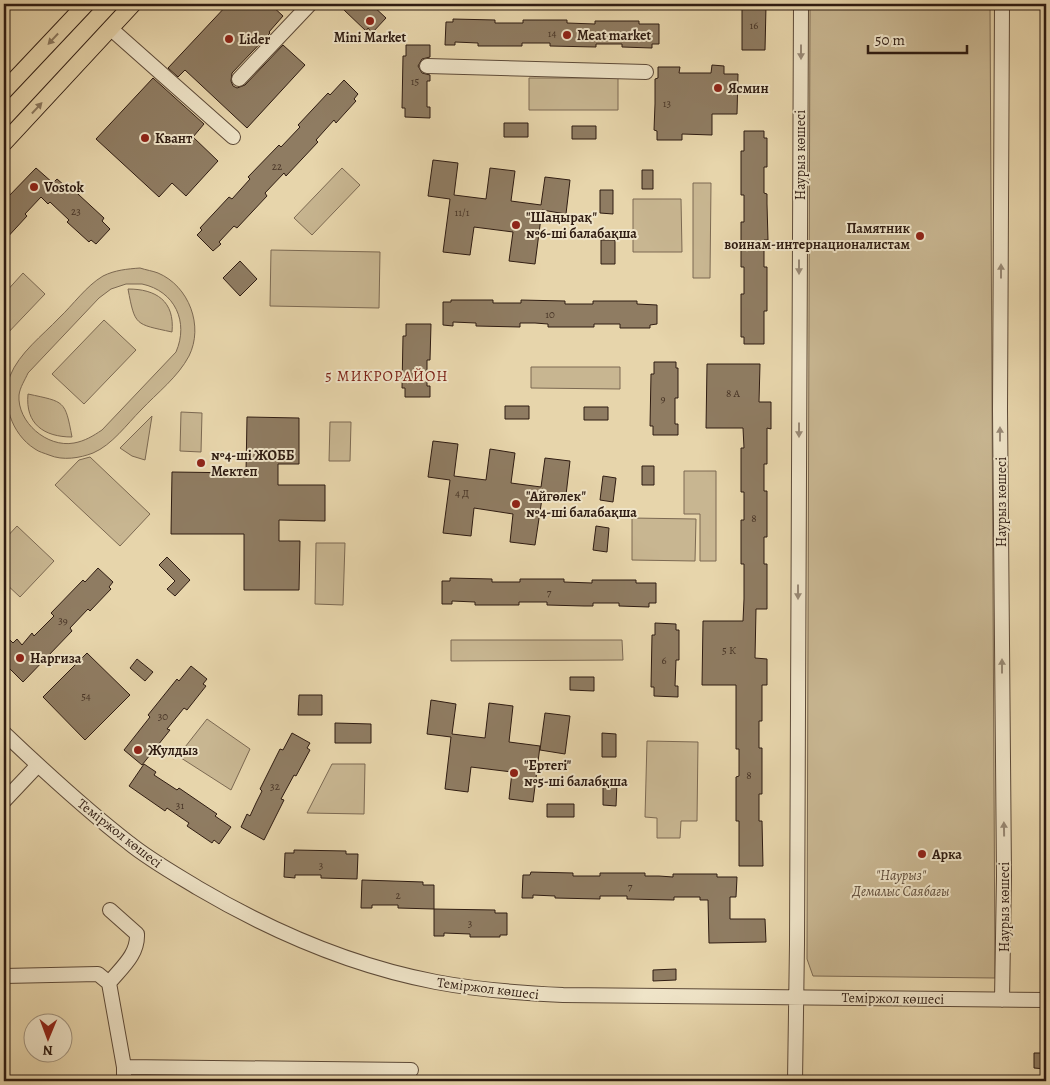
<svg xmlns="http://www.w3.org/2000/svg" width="1050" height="1085" font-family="Alegreya,serif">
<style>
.green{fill:#c8b691;stroke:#7c6952;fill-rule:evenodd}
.building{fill:#8f7c62;stroke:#2f1c12}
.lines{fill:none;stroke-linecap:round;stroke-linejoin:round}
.minor-casing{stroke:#5d4a38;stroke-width:16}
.major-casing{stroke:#2f1c12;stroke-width:18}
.minor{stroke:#efe4c8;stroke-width:14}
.major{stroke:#e7d5ab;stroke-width:16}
.oneway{fill:#8b785e}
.oneway2{fill:#998a76}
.poi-dot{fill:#8f2418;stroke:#efe4c8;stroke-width:2}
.labels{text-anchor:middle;stroke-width:4;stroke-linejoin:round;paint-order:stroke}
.number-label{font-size:11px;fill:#473426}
.poi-label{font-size:14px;font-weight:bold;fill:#2f1c12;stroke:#efe4c8;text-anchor:start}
.street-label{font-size:14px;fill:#2f1c12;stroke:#efe4c8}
.park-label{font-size:14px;font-style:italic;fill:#5d4a38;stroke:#efe4c8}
.neighbourhood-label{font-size:15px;letter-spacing:1px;fill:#7a1f14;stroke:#efe4c8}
</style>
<rect width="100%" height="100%" fill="#e7d5ab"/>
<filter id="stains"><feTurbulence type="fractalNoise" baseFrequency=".004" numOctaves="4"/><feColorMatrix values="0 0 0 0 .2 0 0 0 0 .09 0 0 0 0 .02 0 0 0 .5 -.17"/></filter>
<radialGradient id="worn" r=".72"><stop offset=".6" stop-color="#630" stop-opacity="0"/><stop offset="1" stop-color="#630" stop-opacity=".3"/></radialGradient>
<path class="green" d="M 810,4 L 990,4 L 995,978 L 813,976 L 807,959 Z
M 529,78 L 618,78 L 618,110 L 529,110 Z
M 342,168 L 360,185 L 312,235 L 294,218 Z
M 693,183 L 711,183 L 710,278 L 693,278 Z
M 633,199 L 681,199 L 682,252 L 633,252 Z
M 271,250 L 380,252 L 379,308 L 270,306 Z
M 140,268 C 146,270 153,271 158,273 C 189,286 204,326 189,356 C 178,377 157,393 141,410 C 127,424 112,445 93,453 C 80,458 63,461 49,455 C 44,453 39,452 35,449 C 11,434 1,401 10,376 C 19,353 43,335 59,318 C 73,305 86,286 103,276 C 115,270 127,269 140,268 ZM 126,284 C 131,284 137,284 142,284 C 175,291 189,322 176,352 L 102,430 C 93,436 85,441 74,443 C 47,448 17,422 19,395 C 20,387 25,380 28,373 L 99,298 L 111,289 Z
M 23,273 L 45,294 L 4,337 L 4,294 Z
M 128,289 C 156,289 175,301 172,332 C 135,324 135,326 128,289 Z
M 104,320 L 136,350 L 84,404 L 52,374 Z
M 531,367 L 620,367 L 620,389 L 531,388 Z
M 28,394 C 65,402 65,400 72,437 C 44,437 25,424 28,394 Z
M 181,412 L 202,413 L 201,452 L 180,451 Z
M 152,416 L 145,460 L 132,456 L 120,448 Z
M 330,422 L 351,422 L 350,461 L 329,461 Z
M 90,457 L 150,514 L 120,546 L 55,485 L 79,460 Z
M 684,471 L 716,471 L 716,561 L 700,561 L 700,514 L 684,514 Z
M 632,518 L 696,519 L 695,561 L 632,560 Z
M 17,526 L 54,561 L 20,597 L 4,582 L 4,540 Z
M 316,543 L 345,543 L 343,605 L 315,604 Z
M 451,640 L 622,640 L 623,660 L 451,661 Z
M 207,719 L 250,749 L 231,790 L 178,756 Z
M 647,741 L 698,742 L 697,821 L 681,821 L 680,838 L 657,838 L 657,818 L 645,817 Z
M 332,764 L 365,764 L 364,814 L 307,813 Z"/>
<path class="building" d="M 228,4 L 270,4 L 283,16 L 269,32 L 270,33 L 232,73 L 231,81 L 233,86 L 237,88 L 245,85 L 283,45 L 305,65 L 247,128 L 185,70 L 178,77 L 168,68 Z
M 350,4 L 371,4 L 386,18 L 372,33 L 368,28 L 366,31 L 344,10 Z
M 742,4 L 762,4 L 762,6 L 766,6 L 765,50 L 742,50 Z
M 453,19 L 495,20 L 495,23 L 523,23 L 523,20 L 567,20 L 567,23 L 595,24 L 595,21 L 639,21 L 639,24 L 659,24 L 659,44 L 652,44 L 652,48 L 622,47 L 622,44 L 596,44 L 596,47 L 550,46 L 550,43 L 522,43 L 522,46 L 478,46 L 478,43 L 455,42 L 455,45 L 445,45 L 446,22 L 453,22 Z
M 406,45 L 430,45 L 430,57 L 422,59 L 418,66 L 422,73 L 430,75 L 430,81 L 427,81 L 427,107 L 430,107 L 430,118 L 405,117 L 405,108 L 402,108 L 403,56 L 406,56 Z
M 712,65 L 724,66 L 724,74 L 738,74 L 737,114 L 712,114 L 712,135 L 682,134 L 682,140 L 657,140 L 657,131 L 654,130 L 655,104 L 655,79 L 658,78 L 658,67 L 680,67 L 679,73 L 711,73 Z
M 153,78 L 204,124 L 193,137 L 218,161 L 186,196 L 172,183 L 159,197 L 96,139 Z
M 344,80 L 358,94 L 354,99 L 356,101 L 336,123 L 334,120 L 316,140 L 318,142 L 286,176 L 284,173 L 265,193 L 267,196 L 237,228 L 234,226 L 219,242 L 221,244 L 213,251 L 197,235 L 202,230 L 200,228 L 229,197 L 232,199 L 250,179 L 248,177 L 279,145 L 281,147 L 300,127 L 298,125 L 328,93 L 330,95 Z
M 504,123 L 528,123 L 528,137 L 504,137 Z
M 572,126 L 596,126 L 596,139 L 572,139 Z
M 744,131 L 764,131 L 764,138 L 767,138 L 767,167 L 764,167 L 764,193 L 767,194 L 767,204 L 768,240 L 764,240 L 764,267 L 767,267 L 767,311 L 764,311 L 764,344 L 744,344 L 744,337 L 741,337 L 741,294 L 744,294 L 744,267 L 741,267 L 741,222 L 744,222 L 744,195 L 741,195 L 741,151 L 744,151 Z
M 433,160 L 458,163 L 454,195 L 486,199 L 490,168 L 515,171 L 511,201 L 541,205 L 545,177 L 570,180 L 566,214 L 542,210 L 535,264 L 509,261 L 513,232 L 474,227 L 470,255 L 443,252 L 450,199 L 428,196 Z
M 36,168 L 53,183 L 57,179 L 64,185 L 66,183 L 104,218 L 102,221 L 110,229 L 96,244 L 91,240 L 89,242 L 67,222 L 69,220 L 50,202 L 48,204 L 41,197 L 25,214 L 27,216 L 4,241 L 4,207 L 9,200 L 7,198 Z
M 642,170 L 653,170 L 653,189 L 642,189 Z
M 600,190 L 613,190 L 613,214 L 600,213 Z
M 601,240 L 615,240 L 615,264 L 601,264 Z
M 240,261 L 257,279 L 240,296 L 223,278 Z
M 451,300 L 493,300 L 493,303 L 521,303 L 521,300 L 565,301 L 565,304 L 593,304 L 593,301 L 637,301 L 637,304 L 657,305 L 657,324 L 650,325 L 650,328 L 620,328 L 620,324 L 594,324 L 594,327 L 548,327 L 548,324 L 535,323 L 520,323 L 520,327 L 476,326 L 476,323 L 453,322 L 453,326 L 443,325 L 443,302 L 451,302 Z
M 406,324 L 431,324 L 430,360 L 427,360 L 427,386 L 430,386 L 430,397 L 405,397 L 405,388 L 402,388 L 403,336 L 406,336 Z
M 654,362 L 676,362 L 676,368 L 678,368 L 678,398 L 675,398 L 675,424 L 678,424 L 678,435 L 653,435 L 653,426 L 650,426 L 651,374 L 654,374 Z
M 707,364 L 760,364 L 759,402 L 771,402 L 771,429 L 767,428 L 767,464 L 764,464 L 764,491 L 767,491 L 767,537 L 764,537 L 764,564 L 767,564 L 767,609 L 756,609 L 755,658 L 767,659 L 767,685 L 762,685 L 762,721 L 759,721 L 759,748 L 762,748 L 762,794 L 759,794 L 759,821 L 762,821 L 763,866 L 739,866 L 739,821 L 736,821 L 736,777 L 739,776 L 739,749 L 736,749 L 736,685 L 702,685 L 703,621 L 743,621 L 744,599 L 744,564 L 741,564 L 741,520 L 744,520 L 744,492 L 741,492 L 741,448 L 744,448 L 743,428 L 706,428 Z
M 505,406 L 529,406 L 529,419 L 505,419 Z
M 584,407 L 608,407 L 608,420 L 584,420 Z
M 247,417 L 299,418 L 299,464 L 278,464 L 278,485 L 325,485 L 325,521 L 279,520 L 279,541 L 300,541 L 299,590 L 244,590 L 244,534 L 171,534 L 172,472 L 246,473 Z
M 433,441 L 458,444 L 454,476 L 486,480 L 490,449 L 515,453 L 511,483 L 541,487 L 545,458 L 570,461 L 566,495 L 543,492 L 535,545 L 510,542 L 513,514 L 474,508 L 471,536 L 443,533 L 450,480 L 428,477 Z
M 642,466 L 654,466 L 654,485 L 642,485 Z
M 603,476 L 616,478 L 613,502 L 600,500 Z
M 596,526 L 609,528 L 607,552 L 593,550 Z
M 167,557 L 190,580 L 175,596 L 167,589 L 175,581 L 159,565 Z
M 98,568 L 113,582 L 109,587 L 111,589 L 90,611 L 88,609 L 70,628 L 72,631 L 23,682 L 4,663 L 4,634 L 13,643 L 17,639 L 22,645 L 32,633 L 34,636 L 54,616 L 51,613 L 83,580 L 85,582 Z
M 450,578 L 492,579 L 492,582 L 520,582 L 520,579 L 564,579 L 564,582 L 592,583 L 592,580 L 636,580 L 636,583 L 656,583 L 656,603 L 649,603 L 649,607 L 619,606 L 619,603 L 593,603 L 593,606 L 584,606 L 547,605 L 547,602 L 519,602 L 519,605 L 475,605 L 475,602 L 452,601 L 452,604 L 442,604 L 442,581 L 450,581 Z
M 655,623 L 676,624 L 676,630 L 679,630 L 679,660 L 676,660 L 675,686 L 678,686 L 678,697 L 654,696 L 654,687 L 651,687 L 652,635 L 655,635 Z
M 87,653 L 130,695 L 85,740 L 43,697 Z
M 137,659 L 153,672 L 145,681 L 130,668 Z
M 191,666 L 207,679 L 203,684 L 206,686 L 187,710 L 184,708 L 167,729 L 170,730 L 142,765 L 124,750 L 150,717 L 148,715 L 177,679 L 179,681 Z
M 570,677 L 594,677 L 594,691 L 570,690 Z
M 299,695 L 322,695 L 322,715 L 298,715 Z
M 431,700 L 456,704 L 452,734 L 485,738 L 489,703 L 513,706 L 509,742 L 540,746 L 533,802 L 509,799 L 512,772 L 471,767 L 468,792 L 445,789 L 451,737 L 427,734 Z
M 545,713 L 570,716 L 565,754 L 540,750 Z
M 335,723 L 371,724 L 371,743 L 335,743 Z
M 292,733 L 310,743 L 307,748 L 310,750 L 296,776 L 294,775 L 281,799 L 284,800 L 264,840 L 241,827 L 247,814 L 250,816 L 256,803 L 262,791 L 260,789 L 280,749 L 283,750 Z
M 602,733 L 616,734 L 616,757 L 602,757 Z
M 144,764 L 156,772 L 154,775 L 177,790 L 179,788 L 217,814 L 215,816 L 231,827 L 219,844 L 214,840 L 212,843 L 187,826 L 189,823 L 167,808 L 165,811 L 129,786 Z
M 603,781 L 617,782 L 616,806 L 603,805 Z
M 547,804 L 574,804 L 574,817 L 547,817 Z
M 294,850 L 346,851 L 346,854 L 358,854 L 357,879 L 321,878 L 321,875 L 295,875 L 295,878 L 284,877 L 285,853 L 294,853 Z
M 531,872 L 573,873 L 573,876 L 600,876 L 600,873 L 645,873 L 645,876 L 659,876 L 673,877 L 673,874 L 717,874 L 717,877 L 737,877 L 736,897 L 730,897 L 730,919 L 765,919 L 766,942 L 709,943 L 708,900 L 700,900 L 700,897 L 674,897 L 674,900 L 627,899 L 627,896 L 600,896 L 600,899 L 555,898 L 555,896 L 533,895 L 533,898 L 522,898 L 523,875 L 530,875 Z
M 362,880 L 423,882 L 423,885 L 434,885 L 434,909 L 398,908 L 398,905 L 372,905 L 372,908 L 361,908 Z
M 434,909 L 495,910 L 495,913 L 507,913 L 507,935 L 500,935 L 500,937 L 470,937 L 470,934 L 444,933 L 444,936 L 434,936 Z
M 676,969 L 676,980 L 653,981 L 653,970 Z
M 1034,1053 L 1046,1053 L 1046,1069 L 1034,1068 Z"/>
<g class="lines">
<defs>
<path id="minor" d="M 1002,4 L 1000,410 L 1004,876 L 1002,1000
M 110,28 L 233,137
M 427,66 L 646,72
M 239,79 L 310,4
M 4,733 C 44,771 85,809 129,843 C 150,860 175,874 198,888 C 271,931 352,966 436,982 C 478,990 520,993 563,995 L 1046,1000
M 4,801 L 38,765
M 4,976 L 98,974 L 109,983 L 124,1067 L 124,1081
M 109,983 C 121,968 138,955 137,934 L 110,910
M 124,1067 L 411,1070
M 795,1081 L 797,944 L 801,4"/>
<path id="major" d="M 4,91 L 86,4
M 4,143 L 133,4"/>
</defs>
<use href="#minor" class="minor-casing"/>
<use href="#major" class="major-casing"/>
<use href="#minor" class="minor"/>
<use href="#major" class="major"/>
</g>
<defs><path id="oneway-solid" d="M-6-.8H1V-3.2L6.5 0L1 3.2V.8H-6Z" transform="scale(1.25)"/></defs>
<g class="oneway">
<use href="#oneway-solid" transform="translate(53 39) rotate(133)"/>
<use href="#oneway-solid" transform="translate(37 108) rotate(-47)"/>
</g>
<g class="oneway2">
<use href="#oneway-solid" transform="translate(801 52) rotate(90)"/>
<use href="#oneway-solid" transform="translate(799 267) rotate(90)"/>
<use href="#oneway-solid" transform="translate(1001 271) rotate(-90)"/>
<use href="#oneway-solid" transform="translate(799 430) rotate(90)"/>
<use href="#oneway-solid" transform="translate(1000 434) rotate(-90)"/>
<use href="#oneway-solid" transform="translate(798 592) rotate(90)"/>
<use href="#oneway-solid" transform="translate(1002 666) rotate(-90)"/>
<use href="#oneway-solid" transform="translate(1004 829) rotate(-91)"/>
</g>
<g class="poi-dot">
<circle cx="370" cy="21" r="5"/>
<circle cx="567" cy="35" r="5"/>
<circle cx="229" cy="39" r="5"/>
<circle cx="718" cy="88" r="5"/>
<circle cx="145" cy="138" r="5"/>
<circle cx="34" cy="187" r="5"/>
<circle cx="516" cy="225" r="5"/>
<circle cx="920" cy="236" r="5"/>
<circle cx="201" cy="463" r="5"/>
<circle cx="516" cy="504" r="5"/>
<circle cx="20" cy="658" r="5"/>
<circle cx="138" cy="750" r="5"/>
<circle cx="514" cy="773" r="5"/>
<circle cx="922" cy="854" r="5"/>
</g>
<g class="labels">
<g class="number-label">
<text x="754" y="29">16</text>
<text x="552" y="37">14</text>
<text x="415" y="85">15</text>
<text x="667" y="107">13</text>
<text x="277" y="170">22</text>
<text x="76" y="215">23</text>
<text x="462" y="216">11/1</text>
<text x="550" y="318">10</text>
<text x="733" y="397">8 А</text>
<text x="663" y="402">9</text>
<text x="462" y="497">4 Д</text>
<text x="754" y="522">8</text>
<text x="549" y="596">7</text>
<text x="63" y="624">39</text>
<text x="729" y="654">5 К</text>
<text x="664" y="664">6</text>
<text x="86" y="700">54</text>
<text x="163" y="720">30</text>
<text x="749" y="779">8</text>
<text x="275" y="790">32</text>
<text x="180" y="809">31</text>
<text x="321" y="869">3</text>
<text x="630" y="890">7</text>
<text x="398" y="899">2</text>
<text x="470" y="927">3</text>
</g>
<g class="poi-label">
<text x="577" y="40">Meat market</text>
<text x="370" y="42" text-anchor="middle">Mini Market</text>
<text x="239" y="44">Lider</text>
<text x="728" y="93">Ясмин</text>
<text x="155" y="143">Квант</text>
<text x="44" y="192">Vostok</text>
<text x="526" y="222">"Шаңырақ"<tspan x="526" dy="16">№6-ші балабақша</tspan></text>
<text x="910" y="233" text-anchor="end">Памятник<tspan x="910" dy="16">воинам-интернационалистам</tspan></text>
<text x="211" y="460">№4-ші ЖОББ<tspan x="211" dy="16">Мектеп</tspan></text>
<text x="526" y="501">"Айгөлек"<tspan x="526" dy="16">№4-ші балабақша</tspan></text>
<text x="30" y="663">Наргиза</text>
<text x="148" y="755">Жулдыз</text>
<text x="524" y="770">"Ертегі"<tspan x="524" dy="16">№5-ші балабқша</tspan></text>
<text x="932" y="859">Арка</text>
</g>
<g class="street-label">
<text transform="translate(800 155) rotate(-90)" y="5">Наурыз көшесі</text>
<text transform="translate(1001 502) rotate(-90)" y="5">Наурыз көшесі</text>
<text transform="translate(120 833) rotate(38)" y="5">Теміржол көшесі</text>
<text transform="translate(1004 907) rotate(-90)" y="5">Наурыз көшесі</text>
<text transform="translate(488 988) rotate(7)" y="5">Теміржол көшесі</text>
<text transform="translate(893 998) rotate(1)" y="5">Теміржол көшесі</text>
</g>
<g class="park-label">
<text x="901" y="880">"Наурыз"<tspan x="901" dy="16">Демалыс Саябағы</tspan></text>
</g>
<g class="neighbourhood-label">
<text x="387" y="381">5 МИКРОРАЙОН</text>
</g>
</g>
<rect width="1050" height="1085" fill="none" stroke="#e7d5ab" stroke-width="20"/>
<rect x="5" y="5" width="1040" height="1075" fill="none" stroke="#2f1c12" stroke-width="2.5"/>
<rect x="10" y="10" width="1030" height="1065" fill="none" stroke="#2f1c12"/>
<g transform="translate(48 1038) rotate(181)"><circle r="24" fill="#efe4c8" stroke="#a2947f"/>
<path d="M0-4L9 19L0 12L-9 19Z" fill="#8f2418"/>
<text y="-8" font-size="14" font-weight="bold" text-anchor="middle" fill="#2f1c12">N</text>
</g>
<path d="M868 45v8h99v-8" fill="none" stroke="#2f1c12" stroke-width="2.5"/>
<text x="875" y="45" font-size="15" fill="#2f1c12" stroke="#efe4c8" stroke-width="4" paint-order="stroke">50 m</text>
<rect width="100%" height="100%" filter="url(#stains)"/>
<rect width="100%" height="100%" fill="url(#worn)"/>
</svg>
